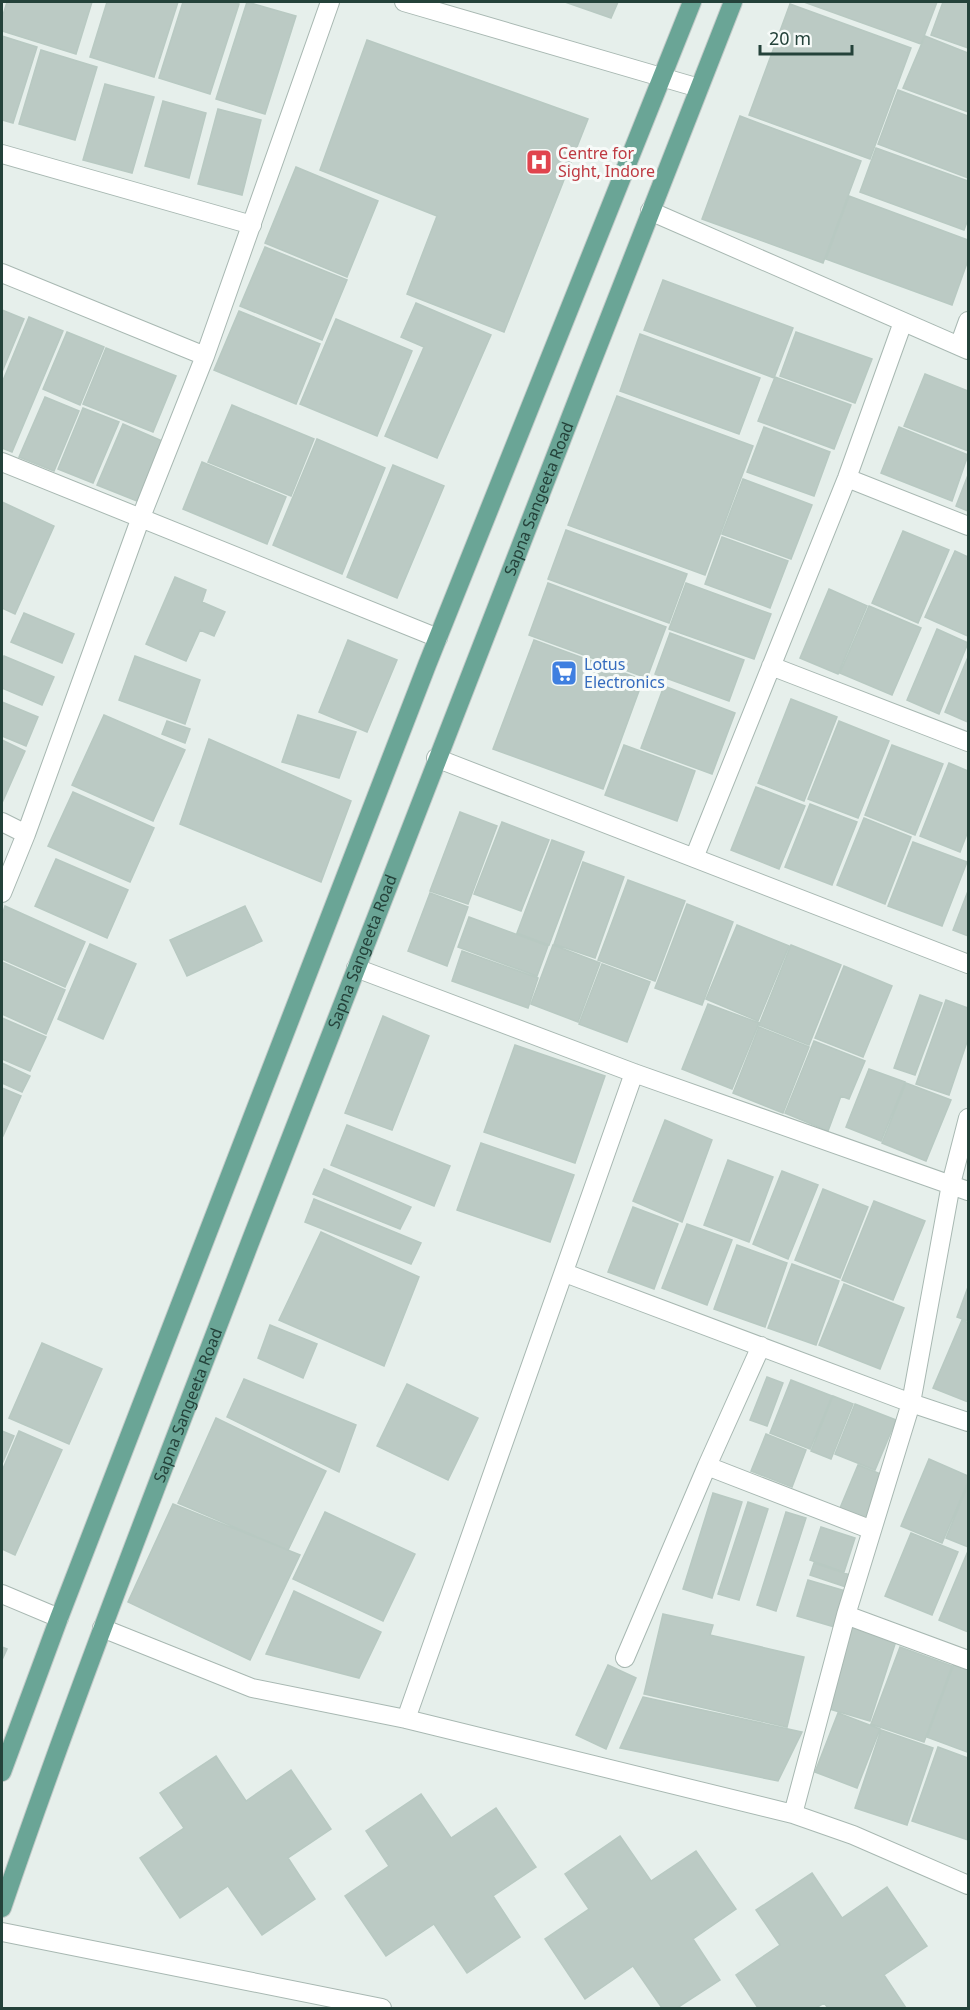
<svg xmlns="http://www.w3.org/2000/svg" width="970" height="2010" font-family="'Noto Sans',sans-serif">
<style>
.building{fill:#bbcac4;stroke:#b8c9c2;stroke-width:1.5}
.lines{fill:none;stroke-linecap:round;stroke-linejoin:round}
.minor-casing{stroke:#a8b8b2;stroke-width:20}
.major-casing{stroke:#c2cac8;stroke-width:20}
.minor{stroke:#fff;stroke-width:18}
.major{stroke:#6aa596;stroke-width:18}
.labels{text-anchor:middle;stroke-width:6;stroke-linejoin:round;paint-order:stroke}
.health-label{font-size:16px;fill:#be3a42;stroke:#f7fbf9;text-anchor:start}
.street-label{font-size:16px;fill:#24423a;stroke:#f7fbf9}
.shop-label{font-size:16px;fill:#366cbe;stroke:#f7fbf9;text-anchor:start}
</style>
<rect width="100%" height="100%" fill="#e6efeb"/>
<path class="building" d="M 7,2 L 92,2 L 76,54 L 2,31 L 2,18 Z
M 107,2 L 178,2 L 154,77 L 90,57 Z
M 183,2 L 232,2 L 239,4 L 210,94 L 159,78 Z
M 247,2 L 296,16 L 265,114 L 216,99 Z
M 565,2 L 618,2 L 611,18 Z
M 804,2 L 937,2 L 921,44 Z
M 943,2 L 968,2 L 968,48 L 931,35 Z
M 790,4 L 911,48 L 870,159 L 749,115 Z
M 2,36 L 37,47 L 13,123 L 2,120 Z
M 925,36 L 968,53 L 968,112 L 903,88 Z
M 367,40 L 588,119 L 504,332 L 407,294 L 437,216 L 320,170 Z
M 41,50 L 97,67 L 75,140 L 19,124 Z
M 105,84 L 154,97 L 132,173 L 83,160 Z
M 898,90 L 968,116 L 968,178 L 878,144 Z
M 163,101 L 206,113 L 189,178 L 145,166 Z
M 218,109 L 261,120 L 242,195 L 198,184 Z
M 740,116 L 861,161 L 823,263 L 702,219 Z
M 876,148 L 968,181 L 968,219 L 964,230 L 860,192 Z
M 296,167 L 378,201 L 347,277 L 265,243 Z
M 849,196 L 968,240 L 968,260 L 952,305 L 826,259 Z
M 265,247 L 347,280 L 322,340 L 240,306 Z
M 663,280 L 793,328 L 774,378 L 644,330 Z
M 416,303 L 491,335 L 437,458 L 385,436 L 424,347 L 401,337 Z
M 2,310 L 24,319 L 2,372 Z
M 239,311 L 320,344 L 296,404 L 214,370 Z
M 29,317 L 63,331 L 12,452 L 2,448 L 2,383 Z
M 336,319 L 412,351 L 377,436 L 300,404 Z
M 67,332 L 104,347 L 80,405 L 43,389 Z
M 796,332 L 872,359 L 855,403 L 780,376 Z
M 640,334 L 760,378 L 739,434 L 620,391 Z
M 106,348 L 176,376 L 153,432 L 83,404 Z
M 925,374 L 968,391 L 968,451 L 904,426 Z
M 775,377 L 851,405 L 834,449 L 758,421 Z
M 617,396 L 753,446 L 705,575 L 568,525 Z
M 45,397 L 79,411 L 54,471 L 19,457 Z
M 232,405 L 314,439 L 291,496 L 208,462 Z
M 83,408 L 119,422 L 93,483 L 58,469 Z
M 123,424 L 162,441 L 137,501 L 97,485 Z
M 764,427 L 830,452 L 814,496 L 747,472 Z
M 899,427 L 968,455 L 952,501 L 881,473 Z
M 317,439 L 385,468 L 342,574 L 273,545 Z
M 202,462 L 286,497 L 267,544 L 183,509 Z
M 393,465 L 444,486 L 397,598 L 347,577 Z
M 968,475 L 968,511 L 956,506 Z
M 743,479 L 812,505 L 791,559 L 722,534 Z
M 2,502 L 54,526 L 15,614 L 2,608 Z
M 566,530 L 687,574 L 669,623 L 548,579 Z
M 903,531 L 949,550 L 918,623 L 872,603 Z
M 722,537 L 788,561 L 770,608 L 705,584 Z
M 955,551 L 968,557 L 968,636 L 925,617 Z
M 175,577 L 206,590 L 202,602 L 225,612 L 214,636 L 200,630 L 186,661 L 146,644 Z
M 548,583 L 666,627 L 647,678 L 529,635 Z
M 686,583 L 771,614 L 754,659 L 669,629 Z
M 829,589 L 867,606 L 838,674 L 800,658 Z
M 869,606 L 921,628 L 892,695 L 840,673 Z
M 24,613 L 74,634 L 62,663 L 11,642 Z
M 937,629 L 968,643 L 939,714 L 907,700 Z
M 670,633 L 744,660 L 729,701 L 655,674 Z
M 348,640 L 397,660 L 367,732 L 319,712 Z
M 534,640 L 643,680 L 603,789 L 493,749 Z
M 4,656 L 54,677 L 42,705 L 2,688 L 2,662 Z
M 135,656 L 200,680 L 185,724 L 119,700 Z
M 968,657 L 968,722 L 945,712 Z
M 664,686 L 735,713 L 712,774 L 641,748 Z
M 791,699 L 837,717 L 804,801 L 758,783 Z
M 2,702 L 38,717 L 26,746 L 2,736 Z
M 104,715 L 185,750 L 153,821 L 72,785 Z
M 298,715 L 356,732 L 339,778 L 282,762 Z
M 167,721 L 190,729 L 185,743 L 162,734 Z
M 839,721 L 889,741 L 858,818 L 808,799 Z
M 209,739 L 351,801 L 321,882 L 180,824 Z
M 2,740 L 25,751 L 2,803 Z
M 624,745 L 695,771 L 677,821 L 605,795 Z
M 892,745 L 943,764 L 915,835 L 865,815 Z
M 949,763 L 968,771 L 968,831 L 960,852 L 920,836 Z
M 756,787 L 805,806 L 779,869 L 731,850 Z
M 73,792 L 154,828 L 130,882 L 48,846 Z
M 810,804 L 857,822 L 832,885 L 785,867 Z
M 460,812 L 497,826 L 468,904 L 430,891 Z
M 864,818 L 911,837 L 885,904 L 837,885 Z
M 502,822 L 549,840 L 521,911 L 474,894 Z
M 552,840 L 584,852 L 549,945 L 517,933 Z
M 913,842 L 967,862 L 942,926 L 888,906 Z
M 56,859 L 128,890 L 107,938 L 35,906 Z
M 583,862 L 624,877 L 595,958 L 554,944 Z
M 628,880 L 685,901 L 655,981 L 598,960 Z
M 968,891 L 968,936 L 953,930 Z
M 430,893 L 468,907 L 447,966 L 408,951 Z
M 687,904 L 733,922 L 702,1005 L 655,988 Z
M 5,906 L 85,942 L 65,987 L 2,959 L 2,915 Z
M 245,906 L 262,941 L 187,976 L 170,940 Z
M 469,917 L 548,946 L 537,976 L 458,947 Z
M 737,925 L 789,946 L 758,1021 L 706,999 Z
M 90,944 L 136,964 L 103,1039 L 58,1019 Z
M 553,945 L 600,963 L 578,1022 L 531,1004 Z
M 791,945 L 841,965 L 809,1045 L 759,1025 Z
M 462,951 L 538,978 L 528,1008 L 452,981 Z
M 2,962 L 65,990 L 46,1034 L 2,1014 Z
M 602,964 L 650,982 L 627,1042 L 579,1024 Z
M 844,966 L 892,986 L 863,1057 L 815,1038 Z
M 920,995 L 942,1003 L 915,1075 L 894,1068 Z
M 946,1000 L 968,1008 L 968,1039 L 949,1095 L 916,1084 Z
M 708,1004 L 759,1023 L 732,1089 L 682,1069 Z
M 383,1016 L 429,1036 L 392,1130 L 345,1113 Z
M 2,1018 L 46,1037 L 30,1071 L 2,1059 Z
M 759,1027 L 809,1047 L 783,1113 L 733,1093 Z
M 814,1041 L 865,1061 L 849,1099 L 841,1096 L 828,1131 L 785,1113 Z
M 515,1045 L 605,1076 L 575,1163 L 484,1132 Z
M 2,1063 L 30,1076 L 22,1092 L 2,1083 Z
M 869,1069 L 905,1082 L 881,1141 L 846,1127 Z
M 906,1083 L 951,1100 L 926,1161 L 882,1143 Z
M 2,1088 L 21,1096 L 3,1136 L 2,1135 Z
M 665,1120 L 712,1140 L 682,1222 L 633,1201 Z
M 347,1125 L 450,1166 L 434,1206 L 331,1165 Z
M 481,1143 L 574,1175 L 550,1242 L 457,1210 Z
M 728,1160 L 773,1177 L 749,1242 L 704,1225 Z
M 324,1169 L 411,1207 L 400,1229 L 313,1194 Z
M 782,1171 L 818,1185 L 788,1259 L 753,1244 Z
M 823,1189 L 868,1207 L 840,1278 L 795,1260 Z
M 314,1199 L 421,1243 L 411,1264 L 305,1222 Z
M 874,1201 L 925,1221 L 893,1300 L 842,1280 Z
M 633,1207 L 678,1224 L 654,1289 L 608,1272 Z
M 687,1224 L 732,1240 L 707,1305 L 662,1288 Z
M 321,1232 L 419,1277 L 384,1366 L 279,1320 Z
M 737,1245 L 787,1263 L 765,1327 L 714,1309 Z
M 792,1264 L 839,1281 L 816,1345 L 768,1328 Z
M 844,1284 L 904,1308 L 880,1369 L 819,1345 Z
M 968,1287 L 968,1321 L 957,1317 Z
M 962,1320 L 968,1323 L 968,1402 L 933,1388 Z
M 270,1325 L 317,1344 L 303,1378 L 258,1358 Z
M 42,1343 L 102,1369 L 69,1444 L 9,1418 Z
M 767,1377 L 783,1383 L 767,1426 L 750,1420 Z
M 244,1379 L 356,1425 L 339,1472 L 227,1417 Z
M 791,1380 L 832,1396 L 810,1449 L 770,1433 Z
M 407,1384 L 478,1418 L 448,1480 L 377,1446 Z
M 833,1396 L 853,1404 L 831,1459 L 811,1451 Z
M 855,1404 L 896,1420 L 875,1470 L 835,1454 Z
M 216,1418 L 326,1471 L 288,1550 L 178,1503 Z
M 2,1431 L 14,1436 L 2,1464 Z
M 19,1431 L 62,1450 L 15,1555 L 2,1549 L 2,1471 Z
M 766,1434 L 806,1450 L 792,1487 L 751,1471 Z
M 929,1459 L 968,1476 L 968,1482 L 942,1543 L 901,1526 Z
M 858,1465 L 883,1475 L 866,1518 L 840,1508 Z
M 968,1485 L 968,1547 L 946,1538 Z
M 713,1493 L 742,1502 L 712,1598 L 683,1589 Z
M 748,1502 L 768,1509 L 739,1600 L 718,1594 Z
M 173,1504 L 300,1555 L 250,1660 L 128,1602 Z
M 325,1512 L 415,1554 L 383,1621 L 293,1579 Z
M 786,1512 L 806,1518 L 776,1611 L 757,1605 Z
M 821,1527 L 855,1538 L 844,1572 L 810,1560 Z
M 911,1533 L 958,1552 L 932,1615 L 885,1596 Z
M 968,1551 L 968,1632 L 939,1620 Z
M 814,1563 L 850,1575 L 846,1587 L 810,1575 Z
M 808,1580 L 849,1592 L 838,1628 L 797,1616 Z
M 294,1591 L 381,1632 L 359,1678 L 266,1654 Z
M 663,1614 L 713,1625 L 710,1635 L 804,1657 L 787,1727 L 644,1694 Z
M 853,1624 L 897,1638 L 870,1721 L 826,1708 Z
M 2,1647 L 7,1649 L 2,1660 Z
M 900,1647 L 952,1666 L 924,1742 L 871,1724 Z
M 954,1664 L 968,1669 L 967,1752 L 927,1737 Z
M 608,1665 L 636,1678 L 606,1749 L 576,1735 Z
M 643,1697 L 802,1732 L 778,1781 L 620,1748 Z
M 838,1713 L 880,1729 L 857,1788 L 815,1772 Z
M 881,1730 L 933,1748 L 907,1825 L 855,1808 Z
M 938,1747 L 968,1758 L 968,1840 L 912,1821 Z
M 216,1756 L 246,1801 L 291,1770 L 331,1829 L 288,1858 L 315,1899 L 262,1935 L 228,1886 L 180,1918 L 140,1858 L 184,1828 L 160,1793 Z
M 421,1794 L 451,1838 L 496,1808 L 536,1867 L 493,1896 L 520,1937 L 467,1973 L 434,1924 L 386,1956 L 345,1896 L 389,1866 L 366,1831 Z
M 620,1836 L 651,1881 L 696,1851 L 736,1909 L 693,1939 L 720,1980 L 677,2008 L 662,2008 L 633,1966 L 585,1999 L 545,1939 L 589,1909 L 565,1874 Z
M 812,1873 L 842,1918 L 887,1887 L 927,1946 L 884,1975 L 906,2008 L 828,2008 L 824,2003 L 816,2008 L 758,2008 L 736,1975 L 780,1945 L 756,1910 Z"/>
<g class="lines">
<defs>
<path id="minor" d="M 404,2 L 699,88
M 2,154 L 252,225
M 650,211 L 968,350
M 2,273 L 205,356
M 959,346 L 968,321
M 2,462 L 438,638
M 847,478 L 968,526
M 771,666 L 968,742
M 436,758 L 968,964
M 2,822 L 26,834
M 694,858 L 847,478 L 903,322
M 2,893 L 26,834 L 141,517 L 205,356 L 330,2
M 356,968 L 634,1073 L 968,1191
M 565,1273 L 911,1403 L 968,1422
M 707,1466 L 761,1346
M 2,1594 L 59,1618
M 846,1615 L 968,1660
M 102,1628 L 252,1688 L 406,1719 L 793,1814 L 853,1835 L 968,1885
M 625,1658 L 707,1466 L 872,1530
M 406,1719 L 634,1073
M 793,1814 L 846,1615 L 911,1403 L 951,1184 L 968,1118
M 2,1932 L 382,2008"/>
<g id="major">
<path d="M 2,1772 L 59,1618 L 427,665 L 692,2"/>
<path id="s1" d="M 2,1908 C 78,1685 165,1465 249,1245 C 408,829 571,416 733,2"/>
</g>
</defs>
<use href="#minor" class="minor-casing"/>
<use href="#major" class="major-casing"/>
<use href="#minor" class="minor"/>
<use href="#major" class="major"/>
</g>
<defs>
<symbol id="hospital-square" viewBox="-11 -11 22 22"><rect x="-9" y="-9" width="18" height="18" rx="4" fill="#e0444e" stroke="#f7fbf9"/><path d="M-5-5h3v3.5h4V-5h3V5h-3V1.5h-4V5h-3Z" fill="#fff"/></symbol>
<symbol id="supermarket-square" viewBox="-11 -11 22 22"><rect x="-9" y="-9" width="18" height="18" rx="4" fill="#3f7fe0" stroke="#f7fbf9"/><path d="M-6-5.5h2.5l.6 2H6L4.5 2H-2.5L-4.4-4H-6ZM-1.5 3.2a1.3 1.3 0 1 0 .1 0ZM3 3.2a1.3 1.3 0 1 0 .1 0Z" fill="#fff"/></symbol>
</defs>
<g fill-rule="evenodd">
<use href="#hospital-square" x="524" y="147" width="30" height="30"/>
<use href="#supermarket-square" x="549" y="658" width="30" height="30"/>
</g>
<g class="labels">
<g class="health-label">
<text x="558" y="159">Centre for<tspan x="558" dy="18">Sight, Indore</tspan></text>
</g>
<g class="street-label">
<text dy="6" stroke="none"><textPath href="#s1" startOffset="1508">Sapna Sangeeta Road</textPath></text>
<text dy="6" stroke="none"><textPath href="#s1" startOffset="1022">Sapna Sangeeta Road</textPath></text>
<text dy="6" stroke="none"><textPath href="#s1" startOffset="536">Sapna Sangeeta Road</textPath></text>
</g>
<g class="shop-label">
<text x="584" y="670">Lotus<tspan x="584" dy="18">Electronics</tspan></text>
</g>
</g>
<rect width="970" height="2010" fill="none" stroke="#24423a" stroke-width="6"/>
<path d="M760 45v9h92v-9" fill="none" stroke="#24423a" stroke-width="3"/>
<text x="769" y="45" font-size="18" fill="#24423a" stroke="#f7fbf9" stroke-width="4.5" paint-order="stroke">20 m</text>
</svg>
